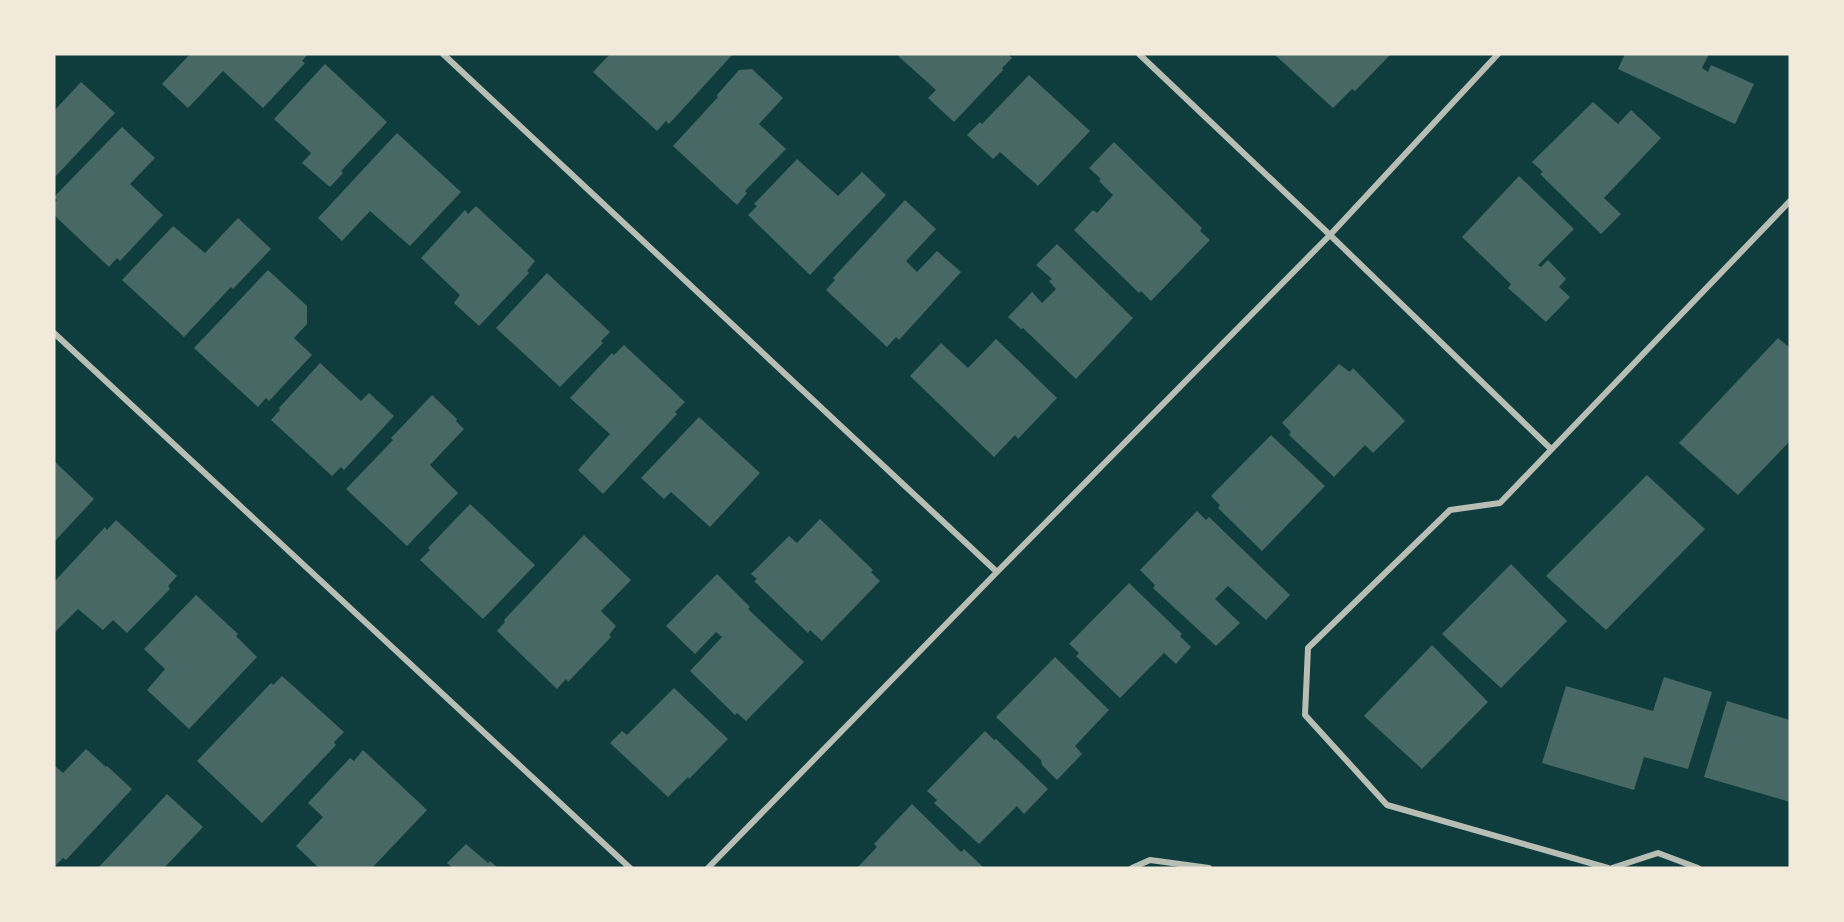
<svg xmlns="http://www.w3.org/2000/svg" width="1844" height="922" font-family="Spectral,serif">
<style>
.building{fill:#486865}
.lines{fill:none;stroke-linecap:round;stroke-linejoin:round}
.minor{stroke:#b8beb3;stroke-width:6}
</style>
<rect width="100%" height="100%" fill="#0f3d3e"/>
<path class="building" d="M 190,54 L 308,54 L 302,61 L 305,63 L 263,108 L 223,71 L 188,108 L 162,84 Z
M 610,54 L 733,54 L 669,124 L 666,121 L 657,131 L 593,72 Z
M 896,54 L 1008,54 L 1012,58 L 1002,68 L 1003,70 L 954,122 L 928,98 L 936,90 Z
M 1274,54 L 1391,54 L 1355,91 L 1352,89 L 1333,108 Z
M 1625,54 L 1709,54 L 1702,68 L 1708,72 L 1711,65 L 1754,84 L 1735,124 L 1618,69 Z
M 325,64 L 387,122 L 341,171 L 343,173 L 330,187 L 302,163 L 311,153 L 274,119 Z
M 752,69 L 783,98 L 759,124 L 786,149 L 745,191 L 747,193 L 737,205 L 673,146 L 718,97 L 717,95 L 739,70 Z
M 1029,75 L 1090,131 L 1038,186 L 1000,152 L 993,159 L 967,135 L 980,122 L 982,124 Z
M 81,82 L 115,113 L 54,178 L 54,111 Z
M 1593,102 L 1618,124 L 1631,110 L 1661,138 L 1604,198 L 1621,214 L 1601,234 L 1540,174 L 1543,172 L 1532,162 Z
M 122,127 L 155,158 L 130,184 L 163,215 L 120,261 L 117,258 L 109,267 L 54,215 L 54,203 L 57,200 L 54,197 Z
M 397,133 L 461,192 L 410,246 L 370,211 L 342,241 L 318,218 Z
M 1114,142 L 1202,228 L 1200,231 L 1210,240 L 1151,301 L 1141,291 L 1139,293 L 1074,230 L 1093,210 L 1097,213 L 1113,195 L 1099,181 L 1101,179 L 1089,168 Z
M 797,159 L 838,196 L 862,172 L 886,195 L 810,275 L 748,215 L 757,206 L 754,204 Z
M 1519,176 L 1574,229 L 1538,265 L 1541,267 L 1548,260 L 1566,279 L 1559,287 L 1570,297 L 1546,322 L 1508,288 L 1511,284 L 1462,237 Z
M 905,200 L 936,229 L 906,261 L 917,272 L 937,251 L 961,272 L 899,340 L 896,337 L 887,347 L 826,290 L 835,280 L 833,278 Z
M 476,206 L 535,261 L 527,271 L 529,273 L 479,326 L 454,303 L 460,295 L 421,258 L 465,210 L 468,214 Z
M 238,218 L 271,249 L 233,289 L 231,287 L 184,337 L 122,280 L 173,226 L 205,253 Z
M 1057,244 L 1133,318 L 1076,379 L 1023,328 L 1021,329 L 1008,317 L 1032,292 L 1042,303 L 1056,289 L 1049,281 L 1052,279 L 1036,265 Z
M 268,270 L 307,306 L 307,324 L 294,338 L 312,355 L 269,401 L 266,398 L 258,407 L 194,348 Z
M 547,273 L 610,332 L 601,341 L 603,343 L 560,387 L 496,328 Z
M 1778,338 L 1790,348 L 1790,441 L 1738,495 L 1679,443 Z
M 996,339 L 1057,398 L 1018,439 L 1015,435 L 994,457 L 910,376 L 941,343 L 968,368 Z
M 624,345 L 685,402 L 675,412 L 677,414 L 603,494 L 578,470 L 610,434 L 570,398 L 612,353 L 614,355 Z
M 320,363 L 361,401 L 369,393 L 394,416 L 344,470 L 341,467 L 332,476 L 271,420 L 280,410 L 279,408 Z
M 1339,364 L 1350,372 L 1353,368 L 1405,421 L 1373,453 L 1365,445 L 1334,477 L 1289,435 L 1291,432 L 1282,423 Z
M 432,395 L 457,419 L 456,421 L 464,429 L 430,465 L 458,493 L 407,546 L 346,489 L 393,440 L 391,438 Z
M 699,417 L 760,473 L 710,527 L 671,492 L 664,499 L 641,478 Z
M 1271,435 L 1325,486 L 1262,551 L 1218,508 L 1220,505 L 1211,496 Z
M 54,461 L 94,499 L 54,542 Z
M 1647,475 L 1705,529 L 1606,630 L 1546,576 Z
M 470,504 L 535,565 L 483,619 L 420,560 L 430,550 L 428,548 Z
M 1197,511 L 1206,520 L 1209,517 L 1290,595 L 1266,620 L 1228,586 L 1215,599 L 1240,623 L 1216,646 L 1153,588 L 1155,585 L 1140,570 Z
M 820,519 L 873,570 L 871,572 L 880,581 L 822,641 L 810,630 L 808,633 L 754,581 L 757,579 L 751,574 L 789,536 L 797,543 Z
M 116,520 L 177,576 L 168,586 L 170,589 L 127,633 L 113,620 L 103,630 L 78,609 L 54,633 L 54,582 L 105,527 L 107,530 Z
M 584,535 L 631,580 L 601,611 L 616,626 L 609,635 L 611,637 L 568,682 L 566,679 L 557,689 L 497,631 L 505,622 L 504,620 Z
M 1511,564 L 1567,621 L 1501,688 L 1442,634 Z
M 717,574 L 750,607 L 748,609 L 804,662 L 746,721 L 737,713 L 735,715 L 690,671 L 722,637 L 716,632 L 695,654 L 666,626 Z
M 1129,583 L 1182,634 L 1180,636 L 1191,647 L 1176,664 L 1164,653 L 1120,698 L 1076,656 L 1079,653 L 1069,644 Z
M 196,595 L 238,634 L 236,636 L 257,657 L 189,729 L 147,690 L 165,669 L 144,649 Z
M 1432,645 L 1488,702 L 1422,769 L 1364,716 Z
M 1055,657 L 1109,710 L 1075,746 L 1082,754 L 1057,780 L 1042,765 L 1041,760 L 996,717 Z
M 282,676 L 344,732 L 334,742 L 336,745 L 262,823 L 197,761 L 271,683 L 273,685 Z
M 1664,677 L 1712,692 L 1688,769 L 1644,757 L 1634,790 L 1542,763 L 1566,686 L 1653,711 Z
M 674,688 L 728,739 L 689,779 L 688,777 L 668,797 L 610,743 L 622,731 L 627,735 Z
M 1727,701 L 1790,720 L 1790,802 L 1704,777 Z
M 985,731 L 994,740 L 996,739 L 1048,789 L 1024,814 L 1017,806 L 979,844 L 934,803 L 937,800 L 927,791 Z
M 86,749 L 106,767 L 107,766 L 132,789 L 66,860 L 63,858 L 54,867 L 54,765 L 63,773 Z
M 363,750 L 427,810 L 372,868 L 319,868 L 296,846 L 323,817 L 308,803 L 350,758 L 354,761 Z
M 167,794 L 203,827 L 164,868 L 98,868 Z
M 912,804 L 961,852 L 964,849 L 984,868 L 859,868 L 858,867 L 877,847 L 874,844 Z
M 466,844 L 488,863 L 490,861 L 498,868 L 453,868 L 447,863 Z"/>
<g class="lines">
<path class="minor" d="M 443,54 L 997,572
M 1139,54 L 1330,235 L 1551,449
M 54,333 L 630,868
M 708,868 L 997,572 L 1330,235 L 1498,54
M 1132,868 L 1150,860 L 1209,868
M 1608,868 L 1387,805 L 1305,715 L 1308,648 L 1450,510 L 1500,503 L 1790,201
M 1612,868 L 1658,853 L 1698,868"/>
</g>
<rect width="1844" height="922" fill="none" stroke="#f1e9da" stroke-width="111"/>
</svg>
